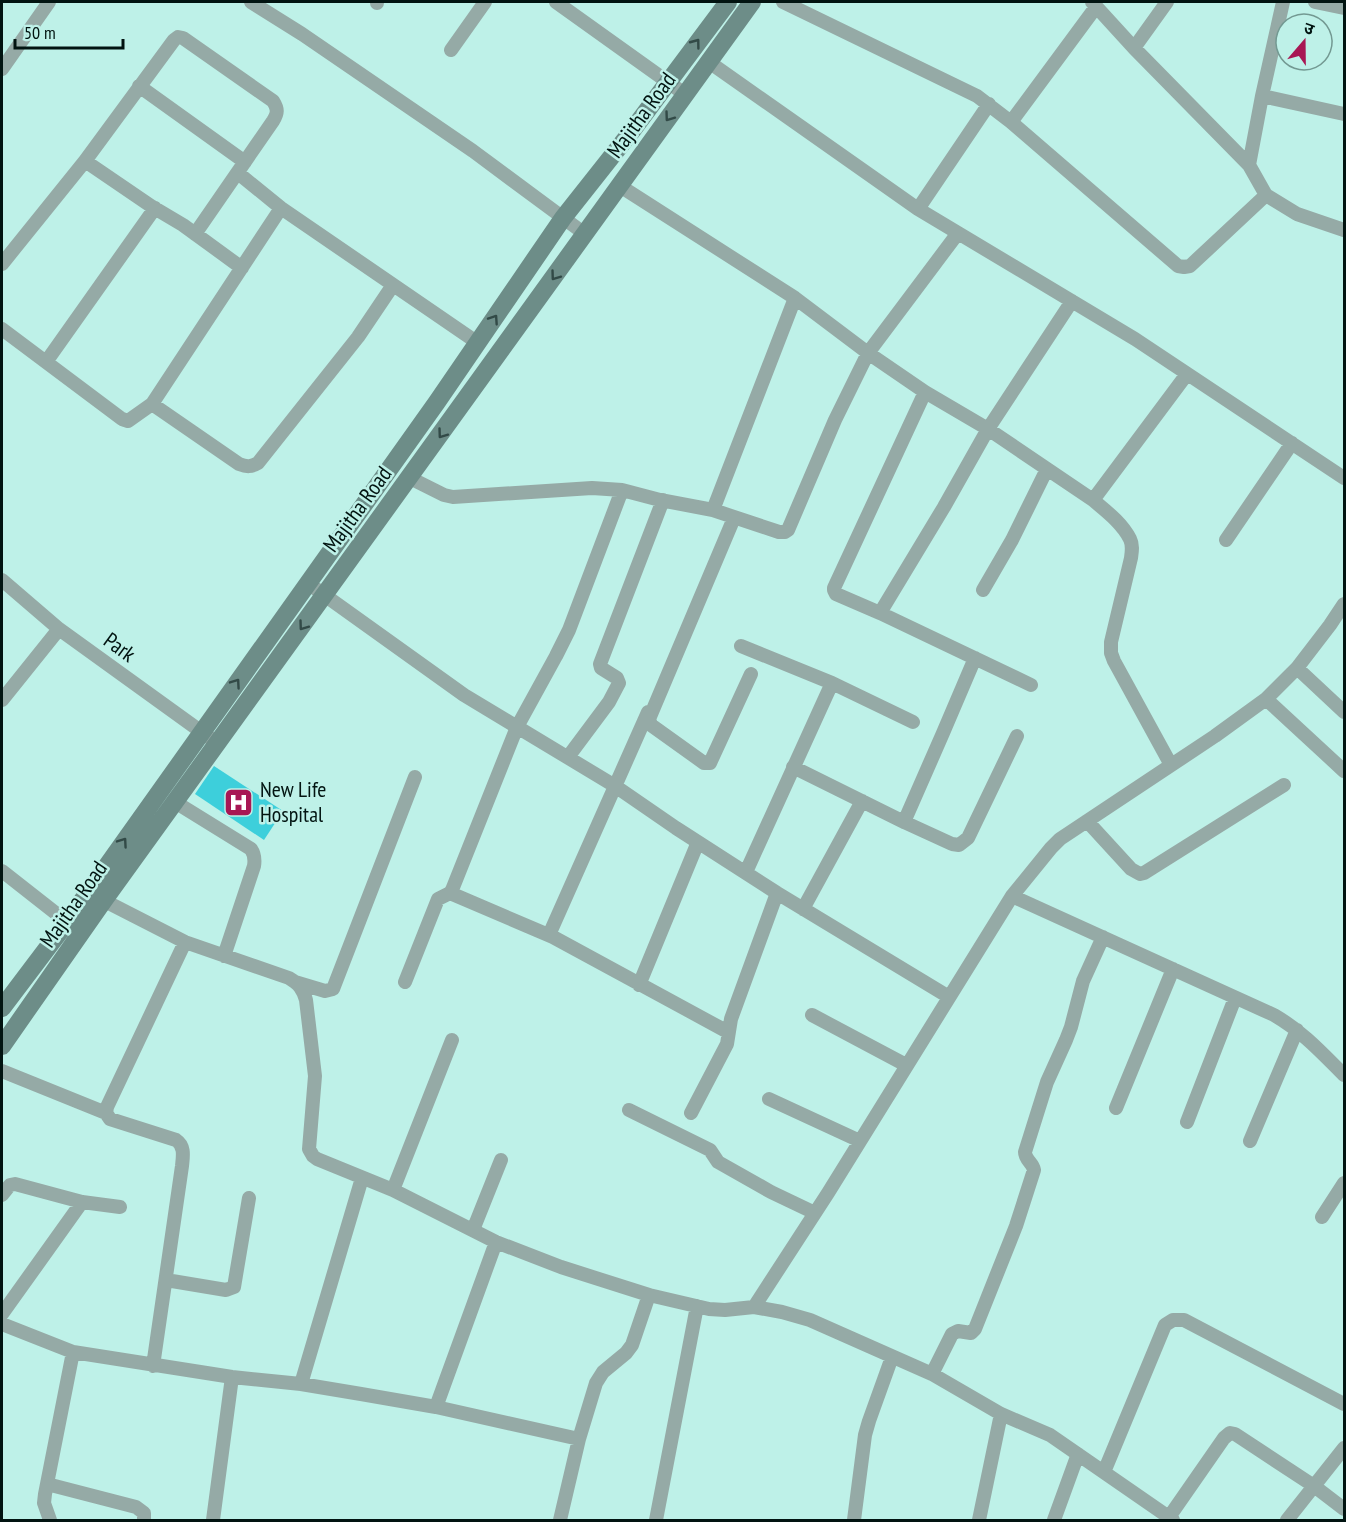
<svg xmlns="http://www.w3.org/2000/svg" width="1346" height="1522" font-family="'PT Sans Narrow','Noto Sans Devanagari',sans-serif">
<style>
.building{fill:#3dcfdb}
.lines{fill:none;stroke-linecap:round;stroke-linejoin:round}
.minor{stroke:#95aaa6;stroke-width:14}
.secondary{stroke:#6d8d88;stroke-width:18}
.oneway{stroke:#324a47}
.labels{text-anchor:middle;stroke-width:5;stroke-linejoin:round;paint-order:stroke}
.street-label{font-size:22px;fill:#021411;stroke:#bef1e8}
.poi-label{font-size:22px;fill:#021411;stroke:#bef1e8;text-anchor:start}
</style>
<rect width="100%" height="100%" fill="#bef1e8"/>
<path class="building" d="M 214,766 L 283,811 L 264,840 L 195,794 Z"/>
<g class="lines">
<path class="minor" d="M 251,2 L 302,34 L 473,151 L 585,234
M 556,2 L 686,95
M 783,2 L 977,96 L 1011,122
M 1092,2 L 1134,48 L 1249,165 L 1266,195 L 1297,214 L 1344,230
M 1315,2 L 1344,8
M 377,3 L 377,2
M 1096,7 L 1011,122 L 1178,266 L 1184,267 L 1190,266 L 1266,195
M 1134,48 L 1167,2
M 451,50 L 485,2
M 709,62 L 918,209 L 1135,339 L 1344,478
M 2,69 L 49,2
M 139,86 L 245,162
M 1262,96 L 1344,114
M 85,161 L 151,206 L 183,225 L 242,268
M 1249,165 L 1262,96 L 1283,2
M 238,173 L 281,208 L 478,343
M 620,186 L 795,298 L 868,353 L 925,392 L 988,429 L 1093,500 L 1187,374
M 918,209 L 989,104
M 2,264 L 85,161 L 174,40 L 178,37 L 183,38 L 273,101 C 278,109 278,113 273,121 L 195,234
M 2,329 L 122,419 L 128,421 L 152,404 L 281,208
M 46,362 L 155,208
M 152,404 L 239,464 C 247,467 251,467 258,463 L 358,337 L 393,285
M 622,490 L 660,500 L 713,510 L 779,532 L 785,532 L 788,530 L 835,420 L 868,353 L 958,233
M 1093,500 C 1106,511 1122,523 1130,539 C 1133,545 1132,551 1131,558 L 1111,642 L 1111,653 L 1114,661 L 1171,765
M 713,510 L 795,298
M 734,518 L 649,719 L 651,725 L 704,763 L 710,763 L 751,674
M 1226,540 L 1292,443
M 2,580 L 59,629 L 210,738
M 316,589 L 464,695 L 615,786 L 676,828 L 777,893 L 949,997
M 983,590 L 1012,540 L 1047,469
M 880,613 L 836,594 L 834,590 L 834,588 L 925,392
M 741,646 L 832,683 L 746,872
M 1297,668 L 1344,712
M 832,683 L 913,722
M 1031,685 L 880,613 L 944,507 L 988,429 L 1072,301
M 1266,699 L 1344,771
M 2,700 L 59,629
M 568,757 L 609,702 L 619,683 L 617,678 L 601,668 L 600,664 L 663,500
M 793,767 L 904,822 L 952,844 L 959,845 L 968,838 L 1017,736
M 175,802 L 251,849 C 255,855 255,860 254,866 L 224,956
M 1087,821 L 1131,869 L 1140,874 L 1144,873 L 1284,785
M 904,822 L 943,733 L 975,658
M 2,871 L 67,922
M 450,893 L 553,937 L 728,1032
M 95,896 L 185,942 L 289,978 C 299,984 303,989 306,1000 L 315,1076 L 309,1149 L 313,1156 L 317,1159 L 393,1190 L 496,1242 L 561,1267 L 649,1295 L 709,1309 L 725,1310 L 754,1307 L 782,1312 L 810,1320 L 932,1374 L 1001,1414 L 1050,1435 L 1173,1520
M 1012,896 L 1274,1015 C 1303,1032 1321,1052 1344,1075
M 803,909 L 862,801
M 549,935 L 648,712
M 295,982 L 325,991 L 333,989 L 415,777
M 405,982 L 438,899 L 450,893 L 452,890 L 517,727 L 556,656 L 569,630 L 622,490 L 592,488 L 453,497 L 444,495 L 410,478
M 639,985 L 698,842
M 812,1015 L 906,1065
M 2,1071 L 106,1113
M 769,1099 L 860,1141
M 1116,1108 L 1173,969
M 629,1110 L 710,1150 L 718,1162 L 771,1192 L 815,1213
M 691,1113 L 727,1044 L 731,1019 L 777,893
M 1187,1122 L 1235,998
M 1250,1141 L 1297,1030
M 393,1190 L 452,1040
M 2,1195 L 10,1185 L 15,1184 L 82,1202 L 120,1207
M 1322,1217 L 1344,1183
M 473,1230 L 501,1160
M 166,1280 L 226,1290 L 234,1287 L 249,1198
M 754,1307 L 828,1193 L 1012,896 L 1051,848 L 1060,839 L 1215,736 L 1266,699 L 1297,668 L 1330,625 L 1344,604
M 2,1314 L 82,1202
M 2,1324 L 73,1352 L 232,1377 L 301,1384 L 361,1394 L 436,1407 L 579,1439
M 153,1366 L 182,1166 C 183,1156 185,1146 176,1140 L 110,1119 L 106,1113 L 107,1107 L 185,942
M 932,1374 L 952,1334 L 958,1331 L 971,1333 L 975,1329 L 1016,1226 L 1034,1170 C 1033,1163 1025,1160 1025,1152 L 1047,1082 L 1066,1040 L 1071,1027 L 1083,981 L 1103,937
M 301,1384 L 362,1178
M 436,1407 L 496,1242
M 1104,1472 L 1165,1325 L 1173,1320 L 1184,1320 L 1344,1404
M 47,1484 L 136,1507 L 144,1513 L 144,1520
M 50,1520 L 44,1503 L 45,1494 L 73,1352
M 213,1520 L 232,1377
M 560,1520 L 579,1439 L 596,1383 L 603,1372 L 626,1353 L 632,1345 L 649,1295
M 656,1520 L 697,1306
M 854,1520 L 865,1435 L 869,1421 L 892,1357
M 979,1520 L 1001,1414
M 1054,1520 L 1078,1454
M 1167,1520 L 1224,1438 L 1230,1433 L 1235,1434 L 1314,1486 L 1344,1509
M 1287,1520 L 1344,1448"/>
<path class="secondary" d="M 2,1008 L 67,922 L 437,402 L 563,218 L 631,132 L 728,2
M 2,1046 L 104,900 L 752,2"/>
</g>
<defs><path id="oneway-chevron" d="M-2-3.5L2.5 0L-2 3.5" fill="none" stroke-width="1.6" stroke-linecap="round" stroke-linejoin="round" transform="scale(1.5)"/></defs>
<g class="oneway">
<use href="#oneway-chevron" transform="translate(696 43) rotate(-53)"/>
<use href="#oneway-chevron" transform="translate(669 117) rotate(126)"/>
<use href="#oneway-chevron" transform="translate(555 276) rotate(126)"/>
<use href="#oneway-chevron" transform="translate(494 319) rotate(-56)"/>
<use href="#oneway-chevron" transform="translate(442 434) rotate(126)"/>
<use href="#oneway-chevron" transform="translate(303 626) rotate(126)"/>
<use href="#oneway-chevron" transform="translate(236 683) rotate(-55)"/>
<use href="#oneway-chevron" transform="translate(123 842) rotate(-55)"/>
</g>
<defs>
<symbol id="hospital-square" viewBox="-11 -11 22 22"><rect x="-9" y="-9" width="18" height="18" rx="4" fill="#a81754" stroke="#bef1e8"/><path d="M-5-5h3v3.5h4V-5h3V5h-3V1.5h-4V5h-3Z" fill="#fff"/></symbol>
</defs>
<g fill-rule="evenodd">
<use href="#hospital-square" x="222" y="786" width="33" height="33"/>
</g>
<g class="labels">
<g class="street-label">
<text transform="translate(641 115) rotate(-54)" y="8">Majitha Road</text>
<text transform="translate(357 509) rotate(-54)" y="8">Majitha Road</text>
<text transform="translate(120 647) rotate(36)" y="8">Park</text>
<text transform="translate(73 904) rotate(-55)" y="8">Majitha Road</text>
</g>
<g class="poi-label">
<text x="260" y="797">New Life<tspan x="260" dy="25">Hospital</tspan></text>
</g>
</g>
<rect width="1346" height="1522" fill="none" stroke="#021411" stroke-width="6"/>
<g transform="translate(1304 42) rotate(20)"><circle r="28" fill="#bef1e8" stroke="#739992" stroke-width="1.5"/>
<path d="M0-4.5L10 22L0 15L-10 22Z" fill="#a81754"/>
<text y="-9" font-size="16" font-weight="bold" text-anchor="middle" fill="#021411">उ</text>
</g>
<path d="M15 39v9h108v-9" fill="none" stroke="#021411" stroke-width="3"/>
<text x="24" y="39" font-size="18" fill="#021411" stroke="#bef1e8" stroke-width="4.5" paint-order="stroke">50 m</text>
</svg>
